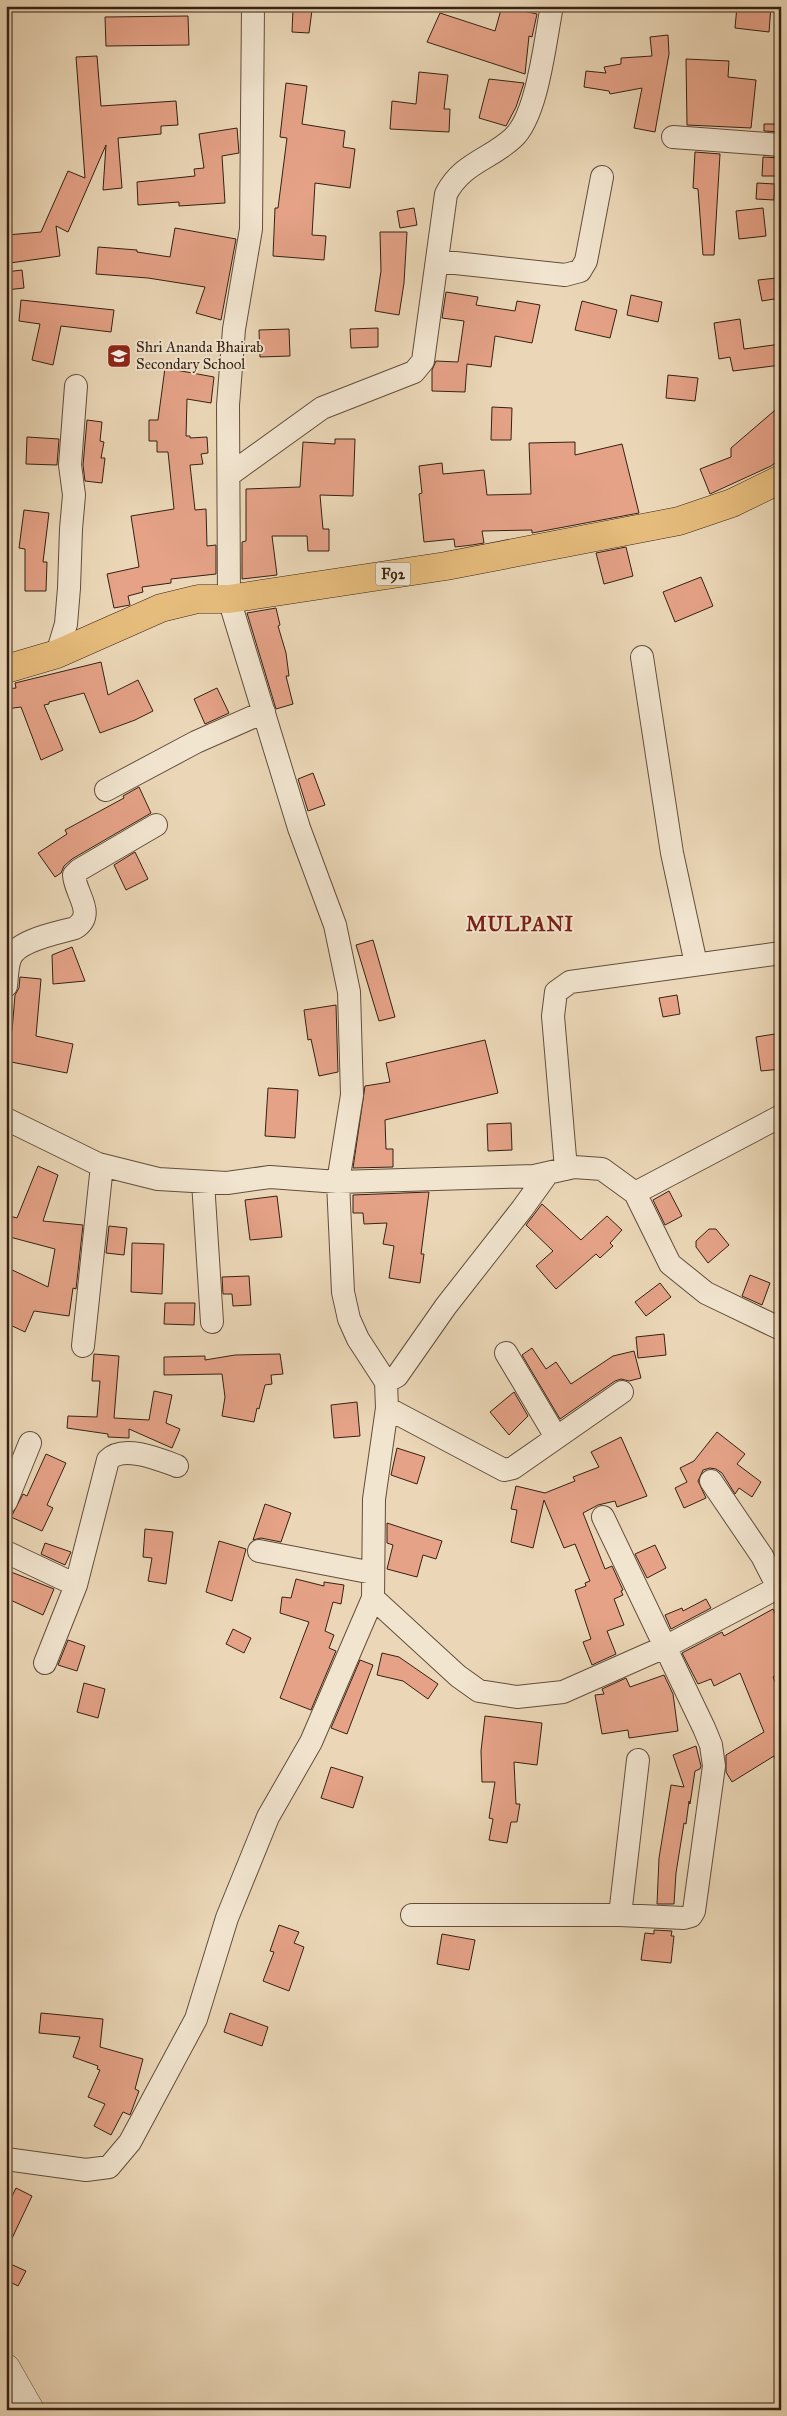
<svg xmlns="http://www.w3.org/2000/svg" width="787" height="2416" font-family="'IM FELL Great Primer',serif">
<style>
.building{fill:#e5a287;stroke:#352113}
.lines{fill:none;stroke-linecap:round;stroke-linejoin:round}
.minor-casing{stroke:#624e3c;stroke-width:24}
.tertiary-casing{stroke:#624e3c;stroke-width:29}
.primary-casing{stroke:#352113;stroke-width:29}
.minor{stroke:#f2e5d0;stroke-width:22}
.tertiary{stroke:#f2e5d0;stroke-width:28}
.primary{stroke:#e6bc7c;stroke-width:28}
.labels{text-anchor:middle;stroke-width:4;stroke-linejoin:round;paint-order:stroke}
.shield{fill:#f2e5d0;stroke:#6e5c4c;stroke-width:1}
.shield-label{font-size:14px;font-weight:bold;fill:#352113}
.poi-label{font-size:15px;fill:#352113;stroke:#f2e5d0;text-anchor:start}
.district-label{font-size:20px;font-weight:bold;letter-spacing:1px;fill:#7a1f14;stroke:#f2e5d0}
</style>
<rect width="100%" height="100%" fill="#ebd7b7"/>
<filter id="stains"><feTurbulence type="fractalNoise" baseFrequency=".004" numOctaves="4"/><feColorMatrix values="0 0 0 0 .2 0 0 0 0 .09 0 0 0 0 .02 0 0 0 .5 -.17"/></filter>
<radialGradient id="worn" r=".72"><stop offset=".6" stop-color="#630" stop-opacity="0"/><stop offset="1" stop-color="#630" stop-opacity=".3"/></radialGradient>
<path class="building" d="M 502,6 L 537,14 L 532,37 L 529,36 L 525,74 L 427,42 L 440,13 L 495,31 Z
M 737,6 L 771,6 L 769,32 L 735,28 Z
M 293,8 L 312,10 L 309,33 L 292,32 Z
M 188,16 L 189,45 L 106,46 L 105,17 Z
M 668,35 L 669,54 L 655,132 L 634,128 L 642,88 L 610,94 L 609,91 L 584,87 L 586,71 L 606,73 L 604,67 L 621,64 L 621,58 L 652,56 L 650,37 Z
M 97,56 L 101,106 L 176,101 L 178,125 L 161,126 L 161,134 L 118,138 L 122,188 L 103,190 L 106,145 L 68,232 L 56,226 L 60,256 L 10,263 L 7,235 L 41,232 L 68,171 L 85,178 L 76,57 Z
M 686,59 L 729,61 L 728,77 L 756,80 L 751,128 L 687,125 Z
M 419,72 L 448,75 L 444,109 L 450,109 L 449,132 L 390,129 L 392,101 L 416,104 Z
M 489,79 L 524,83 L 516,107 L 506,126 L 479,118 Z
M 286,83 L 307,86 L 302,124 L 345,131 L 343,147 L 355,149 L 350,188 L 315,183 L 312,235 L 326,236 L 324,260 L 273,256 L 275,208 L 278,208 L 287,138 L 280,137 Z
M 764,124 L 781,124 L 781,132 L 764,131 Z
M 237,128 L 239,153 L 222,156 L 225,203 L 179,206 L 179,202 L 138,205 L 137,182 L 195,176 L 194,169 L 204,168 L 199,134 Z
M 695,152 L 720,154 L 714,255 L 703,255 L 698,189 L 693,188 Z
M 763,157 L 781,158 L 781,176 L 762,176 Z
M 757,183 L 775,184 L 774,200 L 756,199 Z
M 414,208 L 417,225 L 400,228 L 397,211 Z
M 763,208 L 766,236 L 739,239 L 736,211 Z
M 175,228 L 236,239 L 221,320 L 196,313 L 205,287 L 148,278 L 96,274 L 98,247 L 137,250 L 137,252 L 170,257 Z
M 380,232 L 407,232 L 404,283 L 399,315 L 375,311 L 381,271 Z
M 22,270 L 24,288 L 6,290 L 6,272 Z
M 777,278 L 780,298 L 762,301 L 758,280 Z
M 446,292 L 478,297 L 476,305 L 515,311 L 517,301 L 540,305 L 532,343 L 495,336 L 491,367 L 467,364 L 465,392 L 432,391 L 432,370 L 436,361 L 458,362 L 464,321 L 442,318 Z
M 631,295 L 662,302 L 658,322 L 627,315 Z
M 21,300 L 114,310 L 111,332 L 61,326 L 53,365 L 32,360 L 40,324 L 19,321 Z
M 582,301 L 617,310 L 610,338 L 575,330 Z
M 740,319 L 744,349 L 781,344 L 781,365 L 733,371 L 730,357 L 719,359 L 714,323 Z
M 378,328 L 378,347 L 351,348 L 350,329 Z
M 289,329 L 290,356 L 260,357 L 259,330 Z
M 165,368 L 214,377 L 211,403 L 187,399 L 186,436 L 190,436 L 190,438 L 207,437 L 208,453 L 201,454 L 203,464 L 190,465 L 195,510 L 206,509 L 207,546 L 216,545 L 216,574 L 171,579 L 171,583 L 142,587 L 143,592 L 128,596 L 130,605 L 114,608 L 107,574 L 139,567 L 131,516 L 174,509 L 168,452 L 157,452 L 157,441 L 149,441 L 149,420 L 158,420 Z
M 668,375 L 698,378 L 695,401 L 666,398 Z
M 781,405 L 781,459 L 771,466 L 710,494 L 700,469 L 731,457 L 731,448 Z
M 492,407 L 512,408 L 511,440 L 491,440 Z
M 87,420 L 102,422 L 100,441 L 104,442 L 101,458 L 105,458 L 102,483 L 85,481 L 83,465 Z
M 27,437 L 59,439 L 57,465 L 26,464 Z
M 335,439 L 355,439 L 353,496 L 320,495 L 323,529 L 329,529 L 329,551 L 308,551 L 307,536 L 272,536 L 277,575 L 242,579 L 242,542 L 246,541 L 246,489 L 300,487 L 303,442 L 335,444 Z
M 575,442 L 575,455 L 622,444 L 639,513 L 532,533 L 532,530 L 482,531 L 484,543 L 472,545 L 455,547 L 454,539 L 424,542 L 419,494 L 422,493 L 419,466 L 442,463 L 443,474 L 484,470 L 487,495 L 531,494 L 529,443 Z
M 24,510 L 49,513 L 43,562 L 47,562 L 46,591 L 25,591 L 25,549 L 19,548 Z
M 626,547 L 633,576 L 604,584 L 596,553 Z
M 701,577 L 713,606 L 675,622 L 663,592 Z
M 276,608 L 280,625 L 278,626 L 286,653 L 289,676 L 286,676 L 293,704 L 276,709 L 247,613 Z
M 101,662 L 108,695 L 138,680 L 153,711 L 135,720 L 100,733 L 84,693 L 49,702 L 49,704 L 44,705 L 63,750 L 41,760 L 21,707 L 6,709 L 6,689 L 16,688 L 15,683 Z
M 217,688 L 229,713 L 205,724 L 194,699 Z
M 313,773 L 325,805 L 308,811 L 298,779 Z
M 139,787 L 151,813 L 72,859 L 64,866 L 61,873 L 55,877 L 38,853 L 67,834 L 65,830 L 124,798 L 123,796 Z
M 135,852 L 148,879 L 126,890 L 114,865 Z
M 373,940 L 395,1017 L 379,1021 L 356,945 Z
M 72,947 L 85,981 L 53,984 L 52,955 Z
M 20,977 L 41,979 L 36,1036 L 73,1044 L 67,1073 L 6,1061 L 6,1041 L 8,1031 L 12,1031 L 15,995 L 19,988 Z
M 677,995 L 680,1014 L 663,1017 L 659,998 Z
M 336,1005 L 338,1072 L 319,1076 L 311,1039 L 308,1040 L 304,1010 Z
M 775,1034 L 778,1051 L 781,1051 L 781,1069 L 761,1071 L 756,1037 Z
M 485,1040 L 498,1093 L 385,1120 L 386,1149 L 393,1149 L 393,1167 L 353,1168 L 365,1086 L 390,1082 L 386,1063 Z
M 268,1088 L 298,1090 L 295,1138 L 265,1136 Z
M 511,1123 L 512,1150 L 488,1151 L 487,1124 Z
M 38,1166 L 58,1175 L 43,1221 L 83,1225 L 76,1289 L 73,1288 L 69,1316 L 34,1311 L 25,1332 L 6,1323 L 6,1267 L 48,1287 L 55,1249 L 6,1236 L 6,1215 L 17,1218 Z
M 669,1191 L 682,1216 L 665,1225 L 653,1200 Z
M 429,1192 L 421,1254 L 424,1254 L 420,1283 L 389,1278 L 394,1246 L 383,1244 L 387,1223 L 364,1224 L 363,1213 L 353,1213 L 353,1195 Z
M 277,1196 L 282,1237 L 250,1240 L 245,1200 Z
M 542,1204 L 581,1240 L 607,1216 L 622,1230 L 610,1243 L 613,1246 L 600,1258 L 596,1254 L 556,1289 L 536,1266 L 553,1251 L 526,1225 Z
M 109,1226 L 127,1228 L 124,1255 L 106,1253 Z
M 709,1229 L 716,1229 L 729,1245 L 708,1263 L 696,1247 L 696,1241 Z
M 132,1243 L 164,1244 L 162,1294 L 131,1292 Z
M 750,1275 L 770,1283 L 762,1305 L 742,1296 Z
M 249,1276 L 251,1305 L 233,1306 L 232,1294 L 223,1294 L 222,1277 Z
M 660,1283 L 671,1297 L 646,1316 L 635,1302 Z
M 165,1303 L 195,1303 L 194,1325 L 164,1324 Z
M 664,1334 L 666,1355 L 638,1358 L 636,1337 Z
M 532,1348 L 546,1369 L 556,1362 L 571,1384 L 613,1356 L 634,1351 L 641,1378 L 629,1381 L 621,1379 L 615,1381 L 560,1419 L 522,1355 Z
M 94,1354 L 119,1356 L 114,1418 L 149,1420 L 154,1391 L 172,1395 L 166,1423 L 180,1429 L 172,1448 L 129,1429 L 129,1438 L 108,1437 L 108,1434 L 67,1428 L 68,1416 L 97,1417 L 100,1381 L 92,1381 Z
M 280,1354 L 283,1374 L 271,1375 L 272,1384 L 265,1385 L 259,1409 L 257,1408 L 254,1422 L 222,1416 L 225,1397 L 222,1374 L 164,1375 L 164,1357 L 205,1356 L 205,1360 L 235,1355 Z
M 514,1392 L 528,1416 L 509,1435 L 490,1412 Z
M 357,1402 L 360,1436 L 334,1438 L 331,1405 Z
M 717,1432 L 745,1454 L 737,1464 L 761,1482 L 752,1497 L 739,1488 L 735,1494 L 722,1473 L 716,1469 L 710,1468 L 703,1470 L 698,1481 L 706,1498 L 684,1508 L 675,1488 L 687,1482 L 680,1468 L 694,1461 Z
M 621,1437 L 647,1496 L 617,1507 L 615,1501 L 598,1505 L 583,1513 L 605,1569 L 612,1566 L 623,1590 L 621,1591 L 623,1595 L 614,1599 L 624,1625 L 607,1631 L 616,1654 L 592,1665 L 583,1642 L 591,1639 L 575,1590 L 586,1586 L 585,1583 L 590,1581 L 575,1544 L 564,1548 L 544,1500 L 533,1548 L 511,1542 L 517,1510 L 511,1509 L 516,1486 L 545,1493 L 575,1481 L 573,1477 L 599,1467 L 591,1452 Z
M 397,1448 L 425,1457 L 417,1484 L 391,1475 Z
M 46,1454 L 66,1463 L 47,1505 L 53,1508 L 42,1531 L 11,1517 L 23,1494 L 27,1496 Z
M 265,1504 L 291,1513 L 281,1542 L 261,1538 L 253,1540 Z
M 387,1523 L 442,1541 L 436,1559 L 423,1555 L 417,1577 L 387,1569 L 393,1545 L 387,1543 Z
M 145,1529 L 173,1532 L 166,1584 L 148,1581 L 152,1558 L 143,1557 Z
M 219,1541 L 246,1549 L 232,1601 L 206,1592 Z
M 45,1543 L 71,1552 L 65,1565 L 41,1554 Z
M 655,1545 L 666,1568 L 647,1578 L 635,1554 Z
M 6,1570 L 54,1589 L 43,1615 L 6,1598 Z
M 296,1579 L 324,1586 L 324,1582 L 344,1585 L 341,1604 L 333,1602 L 325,1631 L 334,1635 L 329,1648 L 336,1651 L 311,1710 L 280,1698 L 309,1622 L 280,1613 L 282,1597 L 291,1598 Z
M 706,1599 L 711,1608 L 671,1629 L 665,1615 L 682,1608 L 683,1611 Z
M 773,1609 L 781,1626 L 781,1672 L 773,1677 L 781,1694 L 781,1771 L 774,1756 L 732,1782 L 726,1772 L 726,1755 L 764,1732 L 740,1673 L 714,1686 L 711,1679 L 698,1684 L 682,1653 L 722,1632 L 724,1636 Z
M 233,1629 L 251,1638 L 244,1653 L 226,1644 Z
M 68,1640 L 85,1646 L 77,1671 L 58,1665 Z
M 382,1653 L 399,1657 L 438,1684 L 428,1699 L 403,1681 L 377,1675 Z
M 360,1660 L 373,1665 L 347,1734 L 331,1728 Z
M 664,1675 L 673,1694 L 678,1731 L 629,1738 L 628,1730 L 602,1734 L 595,1695 L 604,1694 L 602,1689 L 626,1678 L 630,1687 Z
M 84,1683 L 105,1689 L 98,1718 L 77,1712 Z
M 485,1716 L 542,1723 L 537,1765 L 514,1762 L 516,1804 L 520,1804 L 517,1822 L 511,1822 L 507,1843 L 489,1840 L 493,1819 L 489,1818 L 495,1782 L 482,1782 L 481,1751 Z
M 696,1746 L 701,1766 L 700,1769 L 695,1771 L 690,1804 L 689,1801 L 686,1824 L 684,1823 L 676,1873 L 674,1904 L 657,1904 L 659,1858 L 671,1785 L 684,1787 L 673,1755 Z
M 331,1767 L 363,1777 L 353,1808 L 321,1798 Z
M 279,1925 L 299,1932 L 294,1943 L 304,1947 L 289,1991 L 263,1981 L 274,1952 L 270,1951 Z
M 654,1930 L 672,1931 L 671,1936 L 674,1936 L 671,1963 L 641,1960 L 645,1933 L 654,1934 Z
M 442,1934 L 475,1940 L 469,1970 L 437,1964 Z
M 41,2013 L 103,2019 L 100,2047 L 143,2059 L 135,2089 L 139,2091 L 130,2115 L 123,2112 L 111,2135 L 94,2126 L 105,2104 L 88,2097 L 100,2070 L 97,2069 L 98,2066 L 73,2057 L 80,2037 L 39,2033 Z
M 230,2013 L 268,2027 L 262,2046 L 224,2032 Z
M 16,2188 L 32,2196 L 6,2251 L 6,2208 Z
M 6,2262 L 26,2271 L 18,2286 L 6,2280 Z"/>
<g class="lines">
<defs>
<path id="minor" d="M 673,137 L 781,145
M 437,261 L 565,275 L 580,271 L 586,261 L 602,177
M 229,475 L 322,408 L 414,372 L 423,361 L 446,194 C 462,163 489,160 513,138 C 538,115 545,40 552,6
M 57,654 L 66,624 L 69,588 L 71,529 L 74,495 L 70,465 L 76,386
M 642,657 L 672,853 L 696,964
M 106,790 L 196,742 L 264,712
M 6,986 C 7,977 7,967 10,959 C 16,940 58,933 75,928 C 97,914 75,894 74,875 L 79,870 L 156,825
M 6,1119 L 98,1164 L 158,1179 L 227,1183 L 270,1177 L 338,1182 L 534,1176 L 574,1167 L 602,1169 L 635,1193 L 670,1264 L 706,1293 L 781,1329
M 566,1169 L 553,1016 L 556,992 L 570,982 L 781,953
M 203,1182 L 212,1322
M 635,1193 L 781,1116
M 83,1346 L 102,1165
M 506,1353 L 556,1437
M 386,1382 L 397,1376 L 446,1306 L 522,1209 L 548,1173
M 387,1408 L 504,1470 L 513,1468 L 622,1392
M 711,1481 L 762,1556 L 781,1593
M 6,1502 L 30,1443
M 259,1551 L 373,1573
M 6,1552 L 76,1585
M 373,1598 L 458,1676 L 479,1691 L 517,1697 L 563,1692 L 667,1646 L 781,1586
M 45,1663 L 76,1585 L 108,1460 C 123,1444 159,1459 177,1466
M 412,1915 L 620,1915 L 684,1918 L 691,1916 L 694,1911 L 714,1766 L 711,1745 L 704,1728 L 603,1517
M 620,1915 L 638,1760
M 6,2159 L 86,2170 L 109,2167 L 130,2142 L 196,2019 L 227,1918 L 268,1817 L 311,1742 L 373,1598 L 374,1499 L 387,1408 L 386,1382 L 358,1339 L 349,1319 L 343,1292 L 338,1182 L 352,1095 L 349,992 L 335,925 L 299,828 L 229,599 L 228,405 L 234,329 L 251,229 L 253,6"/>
<path id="tertiary" d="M 6,2368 L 30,2410"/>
<path id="primary" d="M 6,669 L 57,654 L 161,608 L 198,599 L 229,599 L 446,566 L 679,521 L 732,503 L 781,479"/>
</defs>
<use href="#minor" class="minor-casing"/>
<use href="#tertiary" class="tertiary-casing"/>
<use href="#primary" class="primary-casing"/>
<use href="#minor" class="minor"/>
<use href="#tertiary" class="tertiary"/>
<use href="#primary" class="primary"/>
</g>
<defs>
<symbol id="school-square" viewBox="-11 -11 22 22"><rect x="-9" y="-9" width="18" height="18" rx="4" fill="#8f2418" stroke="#f2e5d0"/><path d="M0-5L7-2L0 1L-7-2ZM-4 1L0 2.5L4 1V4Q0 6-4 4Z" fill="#fff"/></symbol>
</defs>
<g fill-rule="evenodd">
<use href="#school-square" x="105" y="342" width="28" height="28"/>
</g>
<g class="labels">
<rect class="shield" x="375.5" y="562.5" width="35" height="23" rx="4"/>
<g class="shield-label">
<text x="393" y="579">F92</text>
</g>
<g class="poi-label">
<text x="136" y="352">Shri Ananda Bhairab<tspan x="136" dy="17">Secondary School</tspan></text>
</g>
<g class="district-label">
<text x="520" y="931">MULPANI</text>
</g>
</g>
<rect width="787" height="2416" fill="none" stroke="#ebd7b7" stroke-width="25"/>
<rect x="8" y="8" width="772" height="2401" fill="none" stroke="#352113" stroke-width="2.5"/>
<rect x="12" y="12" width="762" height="2391" fill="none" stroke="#352113"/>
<rect width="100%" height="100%" filter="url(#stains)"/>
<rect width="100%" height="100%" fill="url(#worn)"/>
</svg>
